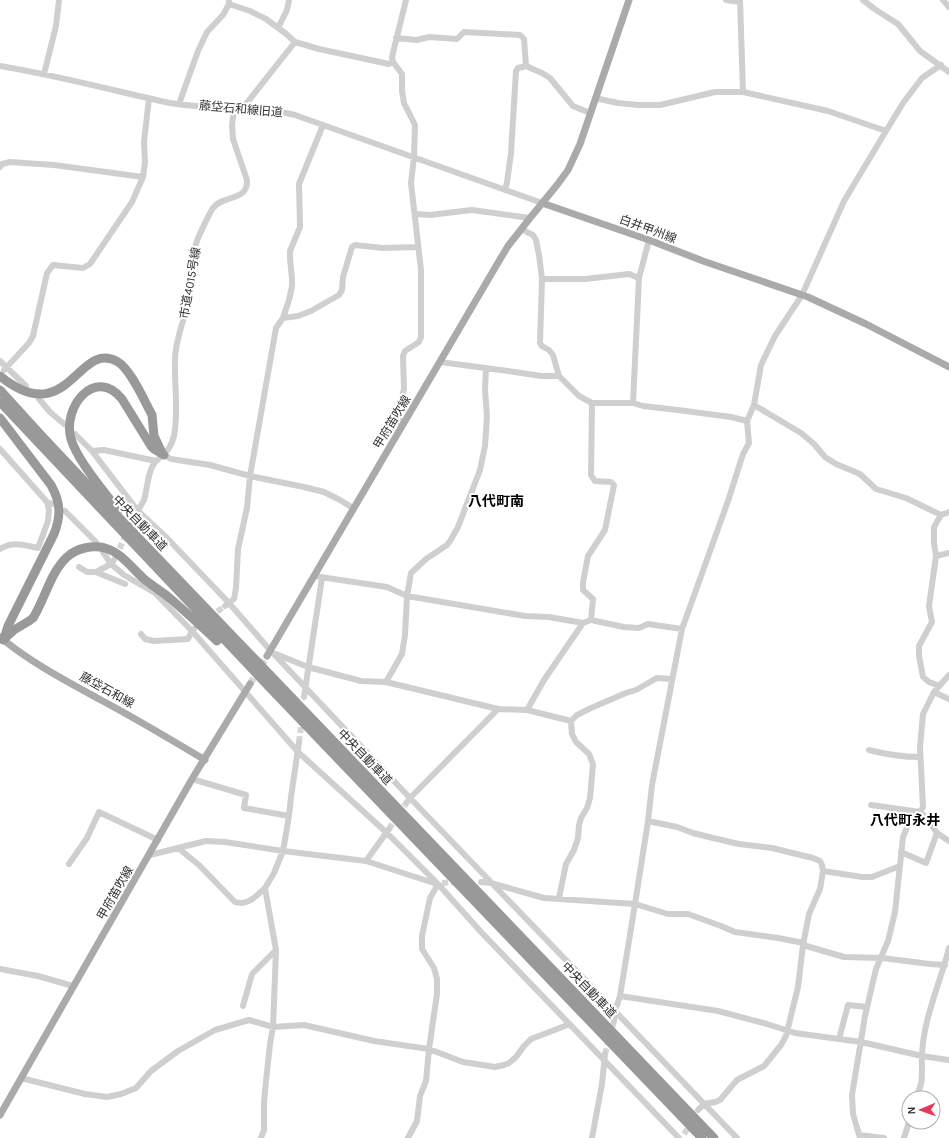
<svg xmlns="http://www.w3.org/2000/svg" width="949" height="1138" font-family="Karla,'Noto Sans JP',sans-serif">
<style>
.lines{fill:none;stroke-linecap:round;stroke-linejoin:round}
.minor-tunnel{stroke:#d6d6d6;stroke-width:6;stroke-dasharray:6 3;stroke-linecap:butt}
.major-tunnel{stroke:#d6d6d6;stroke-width:7;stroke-dasharray:7 3.5;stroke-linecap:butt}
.minor{stroke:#cfcfcf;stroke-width:6}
.major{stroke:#aaa;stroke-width:7}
.highway{stroke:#999;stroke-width:9}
.labels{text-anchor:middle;stroke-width:4;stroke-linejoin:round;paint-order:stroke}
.street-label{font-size:12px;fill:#323232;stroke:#fff}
.quarter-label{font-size:14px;font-weight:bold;fill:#000;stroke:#fff}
</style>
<rect width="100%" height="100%" fill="#fff"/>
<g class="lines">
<path class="minor-tunnel" d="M 116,557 L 133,518
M 210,617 L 225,606
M 299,742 L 302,719
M 389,829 L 407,802
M 442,883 L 457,882
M 605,1054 L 614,1021
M 684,1134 L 691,1124"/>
<path class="major-tunnel" d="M 250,684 L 267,656"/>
<path class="minor" d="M 726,0 L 740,2
M 740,0 L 743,92
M 863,0 L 876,10 L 898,24 L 920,51 L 949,72
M 943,0 L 949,7
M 229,4 L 250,11 L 266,19 L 285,33 L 295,42 L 319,49 L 389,64 L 393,62
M 278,28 L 287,10 L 289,0
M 396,38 L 417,40 L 429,37 L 457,39 L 464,32 L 520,35 L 524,39 L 526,66
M 0,66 C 42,73 84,83 126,93 C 140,96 155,100 170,103 C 211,110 254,105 295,115 L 542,203
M 44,74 L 56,26 L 59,0
M 595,98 L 618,103 L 638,105 L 660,105 L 715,92 L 743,92 L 828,111 L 886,131
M 179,104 L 198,51 L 207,32 L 223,15 L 229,4 L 229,1
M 242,109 L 295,42
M 0,167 L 2,164 L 10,162 L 54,165 L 143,177
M 505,190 L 507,182 L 511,153 L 516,71 L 518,68 L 526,66 L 542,73 L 550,78 L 573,106 L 590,113
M 415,214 L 430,215 L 472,210 L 530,218
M 521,229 L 533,235 L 536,240 L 539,255 L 542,279 L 540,343 L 542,346 L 549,350 L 553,355 L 559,376 L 579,396 L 592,403 L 633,403 L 643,406 L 678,410 L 731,417 L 747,421
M 542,279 L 585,279 L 629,274 L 639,278
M 283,318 L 289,300 L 292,286 L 292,279 L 290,259 L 290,251 L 300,227 L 299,184 L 323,125
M 0,361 L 26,386
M 440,362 L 515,372 L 541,376 L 559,376
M 4,370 L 29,343 L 33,336 L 47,273 L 53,265 L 83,268 L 90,264 L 132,202 L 143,177 L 145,162 L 144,142 L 149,98
M 39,399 L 50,412 L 64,424
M 633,403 L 639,278 L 649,240
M 754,405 L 801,433 L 814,444 L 825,457 L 836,464 L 860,474 L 876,489 L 906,498 L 941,515 L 949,512
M 401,428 L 398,412 L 404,389 L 403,356 L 405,351 L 419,342 L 421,337 L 421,270 L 411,183 L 414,157 L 415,125 L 404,103 L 402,91 L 402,74 L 393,62 L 392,57 L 406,0
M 75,434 L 92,451 L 138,511 L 167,538 L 229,603 L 270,650 L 410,798 L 737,1138
M 0,449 L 47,502 L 53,504
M 92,451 L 104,450 L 156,461
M 164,455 L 171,459 L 210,465 L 250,476 L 304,487 L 324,492 L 340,500 L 353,508
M 65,511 L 96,542
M 133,518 C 137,512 141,506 144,500 C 148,487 147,473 155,462 C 157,460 160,458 162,456 C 168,451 172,444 174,436 C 179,411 174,385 175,360 C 175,339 185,319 189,298 C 193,280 192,262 196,244 C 197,239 210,212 213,208 C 223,194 248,202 247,180 L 233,139 L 232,125 L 234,109
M 0,549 C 13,541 23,545 38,548 L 48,521 L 49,510 L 47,502
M 103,552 L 111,564 L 124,575 L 155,593 L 192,631 L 298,752 L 387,833 L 438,884 L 482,933 L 679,1138
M 936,556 L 949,553
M 79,567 L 87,572 L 96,572 L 125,584
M 96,572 L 111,564 L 114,560
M 314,576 L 387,587 L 407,596 L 525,616 L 549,617 L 583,623 L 591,620 L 624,627 L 639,628 L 648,624 L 682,629
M 225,606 L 234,599 L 236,588 L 238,549 L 247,508 L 250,476 L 276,328 L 283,318 L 298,316 L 311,311 L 339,295 L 342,290 L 343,277 L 352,247 L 355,245 L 383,248 L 418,247
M 591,620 L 593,599 L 583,590 L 583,582 L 588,556 L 605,530 L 614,485 L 611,482 L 595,481 L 591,475 L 592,403
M 141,634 L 145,639 L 154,641 L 188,639 L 192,631 L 194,629
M 276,654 L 308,667 L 361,681 L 386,682 L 498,709 L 527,710 L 544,680 L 583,623
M 386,682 L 402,654 L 405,635 L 407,596 L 411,573 L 426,559 L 447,545 L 450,541 L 458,527 L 480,470 L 485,446 L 487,416 L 485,390 L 486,368
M 939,686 L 929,682 L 923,677 L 919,656 L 919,646 L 932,622 L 929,606 L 936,556 L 934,543 L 934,527 L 941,515
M 934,692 L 949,699
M 304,697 L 322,578
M 527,710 L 571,721
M 869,750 C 888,755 901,757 920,757
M 192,779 L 246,795 L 244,808 L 289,816
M 407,802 L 410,798 L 498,709
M 871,805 L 920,812 L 926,817 L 937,833 L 949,841
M 648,821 L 677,827 L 693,833 L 713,838 L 739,844 L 772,848 L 813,858 L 820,861 L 822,865 L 823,871 L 820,889 L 809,914 L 803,945 L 798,987 L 786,1036 L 781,1045 L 764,1066 L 737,1080 L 720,1100 L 715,1102 L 704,1104 L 698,1110
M 178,848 L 199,865 L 235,902 C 248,906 256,896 265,888
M 901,852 L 926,863 L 937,833
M 150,855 L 206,841 L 225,842 L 283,851 L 366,861 L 437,884
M 366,861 L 389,829
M 69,864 L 87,838 L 99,812 L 158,840
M 823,871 L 862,877 L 872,877 L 900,866
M 481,882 L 491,883 L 544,898 L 635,904 L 668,914 L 688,914 L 721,926 L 735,932 L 778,938 L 804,943
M 559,898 L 566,864 L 574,850 L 578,838 L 579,825 L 581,818 L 587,808 L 590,798 L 593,764 L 589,754 L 576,742 L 572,734 L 571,721 L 577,715 L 591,708 L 626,693 L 636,690 L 657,678 L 672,679
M 803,945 L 844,957 L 882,958 L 930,964 L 945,965
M 0,969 L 38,976 L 73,986
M 620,996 L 718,1011 L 767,1024 L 795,1033 L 861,1042 L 922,1056 L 949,1060
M 243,1006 L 252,974 L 276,950
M 614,1021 L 615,1011 L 620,996 L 635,904 L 648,821 L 652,785 L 682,629 L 728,501 L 743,454 L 749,443 L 747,421 L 754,405 L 761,365 L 775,336 L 802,295 L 844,201 L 886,131 L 903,103 L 922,78 L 941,65
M 839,1039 L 848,1005 L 867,1007
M 21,1078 L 85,1094 L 107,1097 L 121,1094 L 136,1088 L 151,1071 L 178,1051 L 201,1038 L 215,1030 L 249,1020 L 273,1027 L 304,1025 L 374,1041 L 429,1049 L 463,1062 L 495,1067 L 504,1065 L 509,1063 L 516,1057 L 524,1046 L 531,1039 L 570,1024
M 915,1098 C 925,1082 921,1074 922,1056 C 923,1019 940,984 949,948
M 859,1135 L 884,1138
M 261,1138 L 264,1130 L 264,1102 L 266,1081 L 270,1044 L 273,1027 L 276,950 L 265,888 L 274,873 L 283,851 L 289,816 L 291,797 L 299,742
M 408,1138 L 417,1121 L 420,1096 L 426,1081 L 429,1049 L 437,994 L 437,979 L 434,968 L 422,949 L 422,936 L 430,898 L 438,884
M 592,1138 L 602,1084 L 605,1054
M 860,1138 L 853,1114 L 852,1095 L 865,1016 L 876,969 L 888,941 L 895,912 L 903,837 L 908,825 L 920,812 L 923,807 L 920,747 L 923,714 L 934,692 L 949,675
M 904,1138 L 909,1122"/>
<path class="major" d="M 542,203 L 649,240 L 703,261 L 808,297 L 866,324 L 949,367
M 0,637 C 28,661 66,681 99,699 C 135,718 170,739 205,760
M 267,656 L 499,261 L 508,246 L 530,218 L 557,185 L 568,170 L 580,144 L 629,0
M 0,1115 L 192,779 L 250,684"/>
<path class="highway" d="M 0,376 C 69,432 78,338 118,362 C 130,369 143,398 150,411 L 152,415 L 154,436 L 162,453
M 0,390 L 40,434 L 105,503 L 714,1138
M 0,402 L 272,690 L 702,1138
M 0,418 L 51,485 C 61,503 61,516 54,534 L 8,626 L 4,639
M 118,510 C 104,491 77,460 71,439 C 62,407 95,366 122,399 L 151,446 L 154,449 L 164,455
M 3,640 L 14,630 L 29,621 L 33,618 C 45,599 50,573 67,557 C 77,548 92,545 105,548 C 120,552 131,567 143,578 C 152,586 163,592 172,600 C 187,613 202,627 217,641"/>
</g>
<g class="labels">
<g class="street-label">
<text transform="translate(241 109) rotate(5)" y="4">藤垈石和線旧道</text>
<text transform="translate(648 229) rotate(20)" y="4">白井甲州線</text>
<text transform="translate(190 283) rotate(-80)" y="4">市道4015号線</text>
<text transform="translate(392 422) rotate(-59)" y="4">甲府笛吹線</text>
<text transform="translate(140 523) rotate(46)" y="4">中央自動車道</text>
<text transform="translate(107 690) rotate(29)" y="4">藤垈石和線</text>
<text transform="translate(365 757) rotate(46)" y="4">中央自動車道</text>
<text transform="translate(115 893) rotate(-60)" y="4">甲府笛吹線</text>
<text transform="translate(589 990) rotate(46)" y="4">中央自動車道</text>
</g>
<g class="quarter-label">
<text x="496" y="506">八代町南</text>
<text x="905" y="825">八代町永井</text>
</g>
</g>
<g transform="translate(921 1110) rotate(268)"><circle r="19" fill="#ffffff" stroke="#adadad"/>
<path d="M0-3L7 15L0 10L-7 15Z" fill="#e4385d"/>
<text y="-6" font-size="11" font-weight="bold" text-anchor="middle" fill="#323232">N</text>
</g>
</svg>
